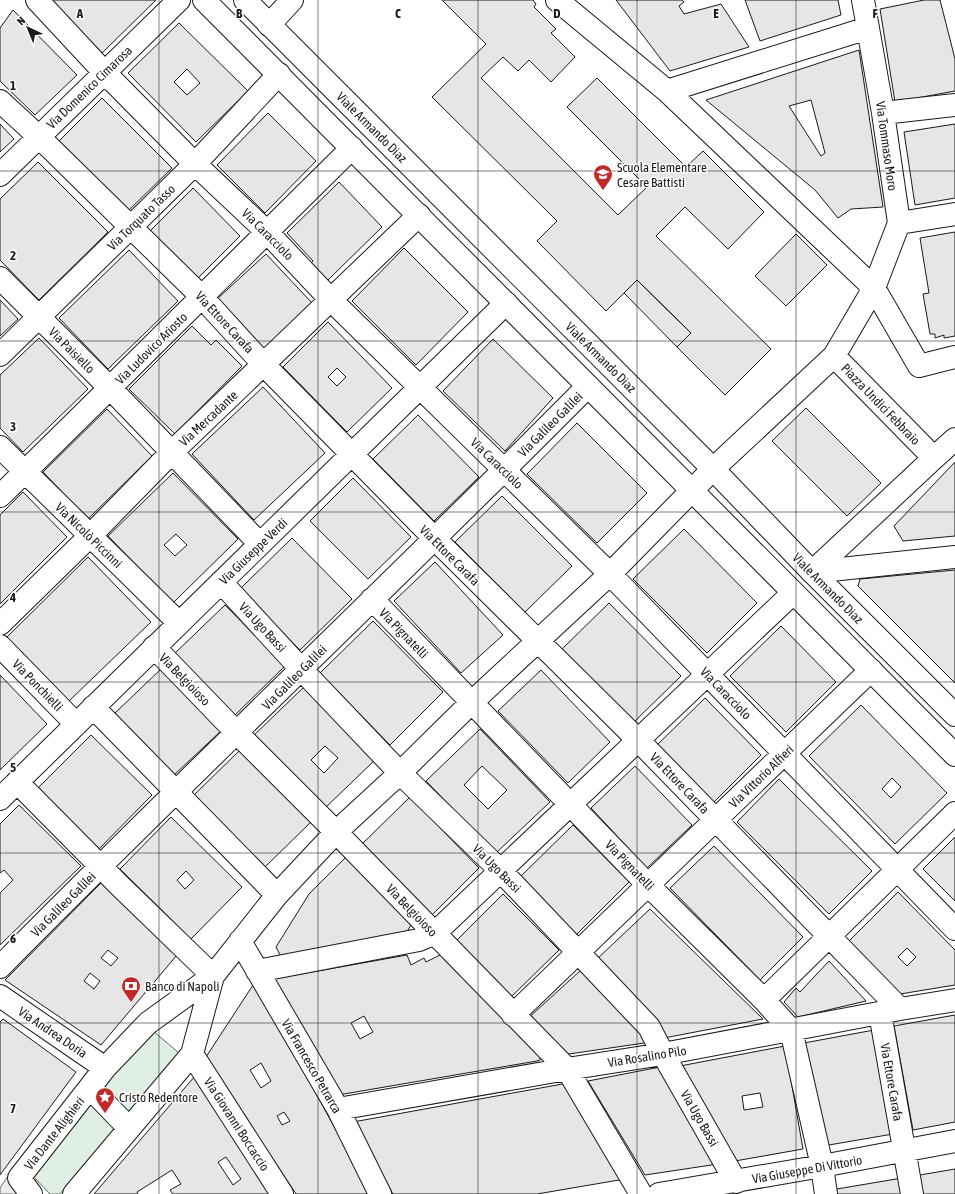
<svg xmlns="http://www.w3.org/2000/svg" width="955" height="1194" font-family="'Asap Condensed',sans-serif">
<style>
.green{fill:#e0efe3;stroke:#6a6a6a}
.parking{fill:#ededed;stroke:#6a6a6a}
.building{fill:#e6e6e6;stroke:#1a1a1a;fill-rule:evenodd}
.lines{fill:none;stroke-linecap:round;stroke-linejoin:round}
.minor-casing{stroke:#1a1a1a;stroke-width:24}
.major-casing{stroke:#1a1a1a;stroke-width:24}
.minor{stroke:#fff;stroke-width:22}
.major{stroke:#fff;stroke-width:22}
.grid{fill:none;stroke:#1a1a1a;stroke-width:1;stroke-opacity:0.55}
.labels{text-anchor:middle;stroke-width:3;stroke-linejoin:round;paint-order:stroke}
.street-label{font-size:13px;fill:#1a1a1a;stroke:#fff}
.poi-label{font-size:13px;fill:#1a1a1a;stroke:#fff;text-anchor:start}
.grid-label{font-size:13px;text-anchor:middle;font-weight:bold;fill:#1a1a1a;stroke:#fff;stroke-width:3;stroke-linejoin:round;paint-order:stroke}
</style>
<rect width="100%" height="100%" fill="#fff"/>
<path class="green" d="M 153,1031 L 179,1053 L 60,1194 L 50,1194 L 31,1174 L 96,1094 Z"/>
<path class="parking" d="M 12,1170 L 31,1194 L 0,1194 L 0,1188 Z"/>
<path class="building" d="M 51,0 L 156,0 L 102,53 Z
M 442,0 L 533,0 L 536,4 L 534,7 L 556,29 L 551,33 L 575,57 L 551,82 L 529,60 L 518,71 L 503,57 L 481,78 L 618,215 L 647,187 L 567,107 L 597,78 L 686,167 L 703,151 L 764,212 L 728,249 L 685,207 L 656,236 L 771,349 L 725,395 L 677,347 L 691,333 L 637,280 L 606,311 L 537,241 L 557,221 L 432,97 L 486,44 Z
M 616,0 L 682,0 L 684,2 L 679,6 L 684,14 L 721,4 L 749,47 L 670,71 Z
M 745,0 L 838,0 L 841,15 L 760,41 Z
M 924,0 L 940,0 L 955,59 L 955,91 L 895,102 L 880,9 Z
M 13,10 L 77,75 L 35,115 L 0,81 L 0,28 Z
M 179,23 L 248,91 L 196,142 L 128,73 ZM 187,69 L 200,83 L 187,95 L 174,82 Z
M 859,50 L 883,207 L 851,209 L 838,218 L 815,190 L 706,100 ZM 811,100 L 825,153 L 821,156 L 789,106 Z
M 102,98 L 172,168 L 128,211 L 59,141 Z
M 268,113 L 316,161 L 265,213 L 217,165 Z
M 0,124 L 14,139 L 0,152 Z
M 955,124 L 955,198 L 915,205 L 904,132 Z
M 38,162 L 108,232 L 39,300 L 0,260 L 0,199 Z
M 339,182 L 382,227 L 326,282 L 309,265 L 313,261 L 287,233 Z
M 193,188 L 240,236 L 196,280 L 149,232 Z
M 955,232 L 955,336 L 944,338 L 944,335 L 935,338 L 935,334 L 930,334 L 923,294 L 929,293 L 920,238 Z
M 796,234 L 827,265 L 786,306 L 755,276 Z
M 404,248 L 468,312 L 416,365 L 352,301 Z
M 129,250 L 178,301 L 108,369 L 59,318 Z
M 266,254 L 313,304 L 263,351 L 216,300 Z
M 637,280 L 691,333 L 677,347 L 624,293 Z
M 0,300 L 18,319 L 0,336 Z
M 328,322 L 392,388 L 347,432 L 283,367 ZM 337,368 L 346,377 L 337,386 L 328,377 Z
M 192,326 L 211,345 L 216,340 L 242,366 L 175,434 L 129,389 Z
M 39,338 L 88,389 L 23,452 L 0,428 L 0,375 Z
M 493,339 L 553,398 L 505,451 L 443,391 Z
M 263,387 L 325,453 L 254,520 L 192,454 Z
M 806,408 L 881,483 L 847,516 L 772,441 Z
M 107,409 L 152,456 L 88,519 L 43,472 Z
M 418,415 L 479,477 L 434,521 L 373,459 Z
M 577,423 L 647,493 L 597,543 L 527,474 Z
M 955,462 L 955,536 L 903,541 L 894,526 Z
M 173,473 L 238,539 L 173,603 L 108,536 ZM 176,534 L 187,545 L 175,556 L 164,545 Z
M 353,478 L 411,537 L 368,579 L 310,521 Z
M 23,492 L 67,537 L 0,604 L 0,515 Z
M 502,496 L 572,566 L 525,612 L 455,542 Z
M 684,529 L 757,603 L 707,653 L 633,579 Z
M 292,538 L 352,599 L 300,650 L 240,589 Z
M 88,557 L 151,622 L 69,701 L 7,637 Z
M 435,562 L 503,635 L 461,673 L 394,601 Z
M 955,570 L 955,683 L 858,586 L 860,579 Z
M 609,603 L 681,676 L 633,723 L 561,650 Z
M 225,605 L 285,666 L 233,717 L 172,656 Z
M 373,621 L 443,692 L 390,745 L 320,673 Z
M 781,626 L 836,682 L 786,732 L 730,676 Z
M 162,668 L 222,730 L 174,775 L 114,714 Z
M 541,670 L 610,742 L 568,783 L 498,711 Z
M 0,675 L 47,724 L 0,770 Z
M 305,686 L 376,759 L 323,810 L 252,737 ZM 325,746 L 338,758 L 324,773 L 311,760 Z
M 705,698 L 761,755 L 712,804 L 655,747 Z
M 861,705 L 947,793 L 895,844 L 809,756 ZM 892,778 L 901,787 L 891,798 L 882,789 Z
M 480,729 L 550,802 L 496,853 L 426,781 ZM 482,766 L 507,790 L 488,809 L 464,785 Z
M 91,735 L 152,795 L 98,850 L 37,789 Z
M 240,750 L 311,822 L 265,867 L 194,795 Z
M 635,766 L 692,825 L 647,868 L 591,808 Z
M 779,779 L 872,871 L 829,914 L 737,822 Z
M 410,797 L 479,868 L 430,917 L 360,846 Z
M 19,805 L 81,866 L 0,945 L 0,893 L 13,880 L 4,870 L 0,873 L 0,824 Z
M 171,817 L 242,887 L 191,939 L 120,869 ZM 186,871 L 194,880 L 185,889 L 177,880 Z
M 573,825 L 629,882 L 575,936 L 518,879 Z
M 955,837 L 955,901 L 923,869 Z
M 714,846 L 803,937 L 760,980 L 670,888 Z
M 346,857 L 411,925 L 405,935 L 281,957 L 276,947 L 309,894 Z
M 102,882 L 177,955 L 101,1045 L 5,980 ZM 108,950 L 118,958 L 111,966 L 101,958 ZM 90,973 L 100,981 L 94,989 L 84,981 Z
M 898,892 L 955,950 L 955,985 L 900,994 L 847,943 ZM 907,948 L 916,957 L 907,966 L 898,957 Z
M 503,894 L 559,950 L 509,999 L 453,944 Z
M 650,909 L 763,1019 L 664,1038 L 597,959 Z
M 407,955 L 411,965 L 424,958 L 426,962 L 440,955 L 540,1056 L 540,1060 L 537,1061 L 338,1095 L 273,979 ZM 364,1016 L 373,1032 L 360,1039 L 351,1023 Z
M 829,961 L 866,1001 L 798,1017 L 784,1002 L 796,988 L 800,992 Z
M 581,970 L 651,1042 L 562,1055 L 526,1020 Z
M 255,982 L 371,1194 L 296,1194 L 206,1057 ZM 261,1063 L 271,1081 L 261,1088 L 250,1070 ZM 284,1112 L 290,1121 L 282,1125 L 277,1116 Z
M 955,1015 L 955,1122 L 913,1130 L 894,1026 Z
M 3,1019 L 76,1072 L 0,1175 L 0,1022 Z
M 874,1030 L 893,1134 L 823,1146 L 804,1043 Z
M 785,1046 L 803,1149 L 735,1161 L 680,1066 ZM 760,1093 L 763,1107 L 744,1110 L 742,1096 Z
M 660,1067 L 718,1164 L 645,1175 L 588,1081 Z
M 195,1076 L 274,1194 L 173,1194 L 170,1190 L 181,1184 L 172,1170 L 137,1192 L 138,1194 L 94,1194 ZM 226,1157 L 241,1179 L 233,1185 L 218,1162 Z
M 568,1083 L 625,1179 L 537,1194 L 393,1194 L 353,1122 Z
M 955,1169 L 955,1194 L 923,1194 L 920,1175 Z
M 902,1178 L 905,1194 L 832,1194 L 831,1190 Z"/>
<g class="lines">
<defs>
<path id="minor" d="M 37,0 L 104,72 L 195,164 L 267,232 L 330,299 L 610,574 L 955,929
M 557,0 L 667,91 L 874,288 L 919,366 L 955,357
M 863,0 L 883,113 L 899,223 L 874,288 L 834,356 L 934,458 L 955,439
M 269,25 L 292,0
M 667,91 L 868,28
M 0,101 L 39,137 L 201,296 L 264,365 L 435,539 L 638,740 L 900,1009
M 883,113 L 955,105
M 0,175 L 179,0
M 899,223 L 955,214
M 0,278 L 111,389 L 260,544
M 0,355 L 195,164 L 279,74
M 0,447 L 179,623
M 0,496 C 118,381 234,264 352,148
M 812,572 L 934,458
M 812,572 L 955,557
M 221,582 L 301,669 L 400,773 L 501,871 L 649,1027 L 663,1054 L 736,1182
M 372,599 L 648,885 L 764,1000 L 791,1030 L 822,1166 L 826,1194
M 0,624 L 90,536 L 171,453 L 419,215
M 0,646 L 76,724
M 154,647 L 237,733 L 336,832 L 567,1069 L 641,1194
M 93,707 L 277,895
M 17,782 L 120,886 L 213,976
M 0,799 L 506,303
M 240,941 L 338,1109 L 380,1194
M 0,967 C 193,771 394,582 588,386
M 257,971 L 419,940 L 435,933 L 793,593
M 0,996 L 105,1068
M 764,1000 L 955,813
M 880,1013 L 912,1194
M 513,1015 L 871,670
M 192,1054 L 282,1194
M 96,1094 L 122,1121
M 338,1109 L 567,1069 L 663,1054 L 900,1009 L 955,1000
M 31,1194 L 19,1178 L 105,1068 L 148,1023 L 213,976 L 277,895 L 336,832 L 400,773 L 472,702 L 610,574 L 713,469 L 834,356
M 74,1194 L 192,1054 L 213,976
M 659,1194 L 822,1166 L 955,1141"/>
<path id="major" d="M 204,0 L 955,755
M 245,0 L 713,469 L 812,572 L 955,715"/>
</defs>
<use href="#minor" class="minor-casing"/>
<use href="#major" class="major-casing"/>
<use href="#minor" class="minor"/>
<use href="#major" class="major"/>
</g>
<path class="grid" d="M 159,0 L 159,1194M 318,0 L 318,1194M 478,0 L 478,1194M 637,0 L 637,1194M 796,0 L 796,1194M 0,171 L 955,171M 0,341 L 955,341M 0,512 L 955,512M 0,682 L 955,682M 0,853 L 955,853M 0,1023 L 955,1023"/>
<defs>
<symbol id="school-pin" viewBox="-11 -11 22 30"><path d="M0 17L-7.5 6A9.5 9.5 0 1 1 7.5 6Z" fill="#c62828" stroke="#fff"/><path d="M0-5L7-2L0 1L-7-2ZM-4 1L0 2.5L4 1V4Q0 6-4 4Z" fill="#fff"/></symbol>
<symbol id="bank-pin" viewBox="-11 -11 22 30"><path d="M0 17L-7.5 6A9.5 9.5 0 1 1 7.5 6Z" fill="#c62828" stroke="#fff"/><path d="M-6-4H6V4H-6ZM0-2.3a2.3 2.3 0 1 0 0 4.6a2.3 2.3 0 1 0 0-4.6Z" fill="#fff"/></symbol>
<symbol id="sight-pin" viewBox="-11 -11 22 30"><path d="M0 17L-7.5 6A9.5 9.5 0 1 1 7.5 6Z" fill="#c62828" stroke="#fff"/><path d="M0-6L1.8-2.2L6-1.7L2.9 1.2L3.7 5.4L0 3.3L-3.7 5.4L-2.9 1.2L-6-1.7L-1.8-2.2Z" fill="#fff"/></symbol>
</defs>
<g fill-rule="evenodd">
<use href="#school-pin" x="592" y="163" width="22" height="30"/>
<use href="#bank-pin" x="120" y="975" width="22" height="30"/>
<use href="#sight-pin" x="94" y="1086" width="22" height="30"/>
</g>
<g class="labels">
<g class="street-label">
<text transform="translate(89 87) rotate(-44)" y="5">Via Domenico Cimarosa</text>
<text transform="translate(372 127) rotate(45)" y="5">Viale Armando Diaz</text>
<text transform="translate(887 146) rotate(82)" y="5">Via Tommaso Moro</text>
<text transform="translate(141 217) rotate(-44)" y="5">Via Torquato Tasso</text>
<text transform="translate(268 234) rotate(45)" y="5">Via Caracciolo</text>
<text transform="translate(225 322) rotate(47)" y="5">Via Ettore Carafa</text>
<text transform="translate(151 348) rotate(-45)" y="5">Via Ludovico Ariosto</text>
<text transform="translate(72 350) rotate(45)" y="5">Via Paisiello</text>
<text transform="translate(601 357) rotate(45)" y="5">Viale Armando Diaz</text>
<text transform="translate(881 404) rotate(46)" y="5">Piazza Undici Febbraio</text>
<text transform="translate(208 418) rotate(-43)" y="5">Via Mercadante</text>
<text transform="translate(550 424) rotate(-45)" y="5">Via Galileo Galilei</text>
<text transform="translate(497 463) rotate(44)" y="5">Via Caracciolo</text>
<text transform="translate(89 535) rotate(44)" y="5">Via Nicolò Piccinni</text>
<text transform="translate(253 551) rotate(-44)" y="5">Via Giuseppe Verdi</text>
<text transform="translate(450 555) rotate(45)" y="5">Via Ettore Carafa</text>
<text transform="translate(828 588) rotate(45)" y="5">Viale Armando Diaz</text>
<text transform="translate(263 627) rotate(47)" y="5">Via Ugo Bassi</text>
<text transform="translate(404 633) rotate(46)" y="5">Via Pignatelli</text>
<text transform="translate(294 677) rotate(-45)" y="5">Via Galileo Galilei</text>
<text transform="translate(185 679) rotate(46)" y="5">Via Belgioioso</text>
<text transform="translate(38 685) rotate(46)" y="5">Via Ponchielli</text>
<text transform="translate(726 693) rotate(46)" y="5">Via Caracciolo</text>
<text transform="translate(761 776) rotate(-44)" y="5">Via Vittorio Alfieri</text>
<text transform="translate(680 783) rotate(46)" y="5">Via Ettore Carafa</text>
<text transform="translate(630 865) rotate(46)" y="5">Via Pignatelli</text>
<text transform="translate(497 868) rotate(45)" y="5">Via Ugo Bassi</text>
<text transform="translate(63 904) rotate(-45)" y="5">Via Galileo Galilei</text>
<text transform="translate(412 910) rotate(46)" y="5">Via Belgioioso</text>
<text transform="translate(53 1032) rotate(34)" y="5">Via Andrea Doria</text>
<text transform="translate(647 1056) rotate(-9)" y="5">Via Rosalino Pilo</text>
<text transform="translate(312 1066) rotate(60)" y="5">Via Francesco Petrarca</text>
<text transform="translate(892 1082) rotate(80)" y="5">Via Ettore Carafa</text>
<text transform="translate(700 1118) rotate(60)" y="5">Via Ugo Bassi</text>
<text transform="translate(237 1124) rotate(57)" y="5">Via Giovanni Boccaccio</text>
<text transform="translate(54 1133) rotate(-52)" y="5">Via Dante Alighieri</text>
<text transform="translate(807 1169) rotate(-10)" y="5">Via Giuseppe Di Vittorio</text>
</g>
<g class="poi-label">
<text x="617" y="172">Scuola Elementare<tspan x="617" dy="15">Cesare Battisti</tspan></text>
<text x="145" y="991">Banco di Napoli</text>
<text x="119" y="1102">Cristo Redentore</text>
</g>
</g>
<g class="grid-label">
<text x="80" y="18">A</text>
<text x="239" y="18">B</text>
<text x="398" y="18">C</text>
<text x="557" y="18">D</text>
<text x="716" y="18">E</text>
<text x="875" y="18">F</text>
<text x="13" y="90">1</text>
<text x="13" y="260">2</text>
<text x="13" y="431">3</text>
<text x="13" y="602">4</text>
<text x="13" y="772">5</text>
<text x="13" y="943">6</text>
<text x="13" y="1113">7</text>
</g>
<g transform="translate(28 28) rotate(316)" stroke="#ffffff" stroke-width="3" paint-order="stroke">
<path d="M0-3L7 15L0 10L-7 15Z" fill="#1a1a1a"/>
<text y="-6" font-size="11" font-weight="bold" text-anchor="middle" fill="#1a1a1a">N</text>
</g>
</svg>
